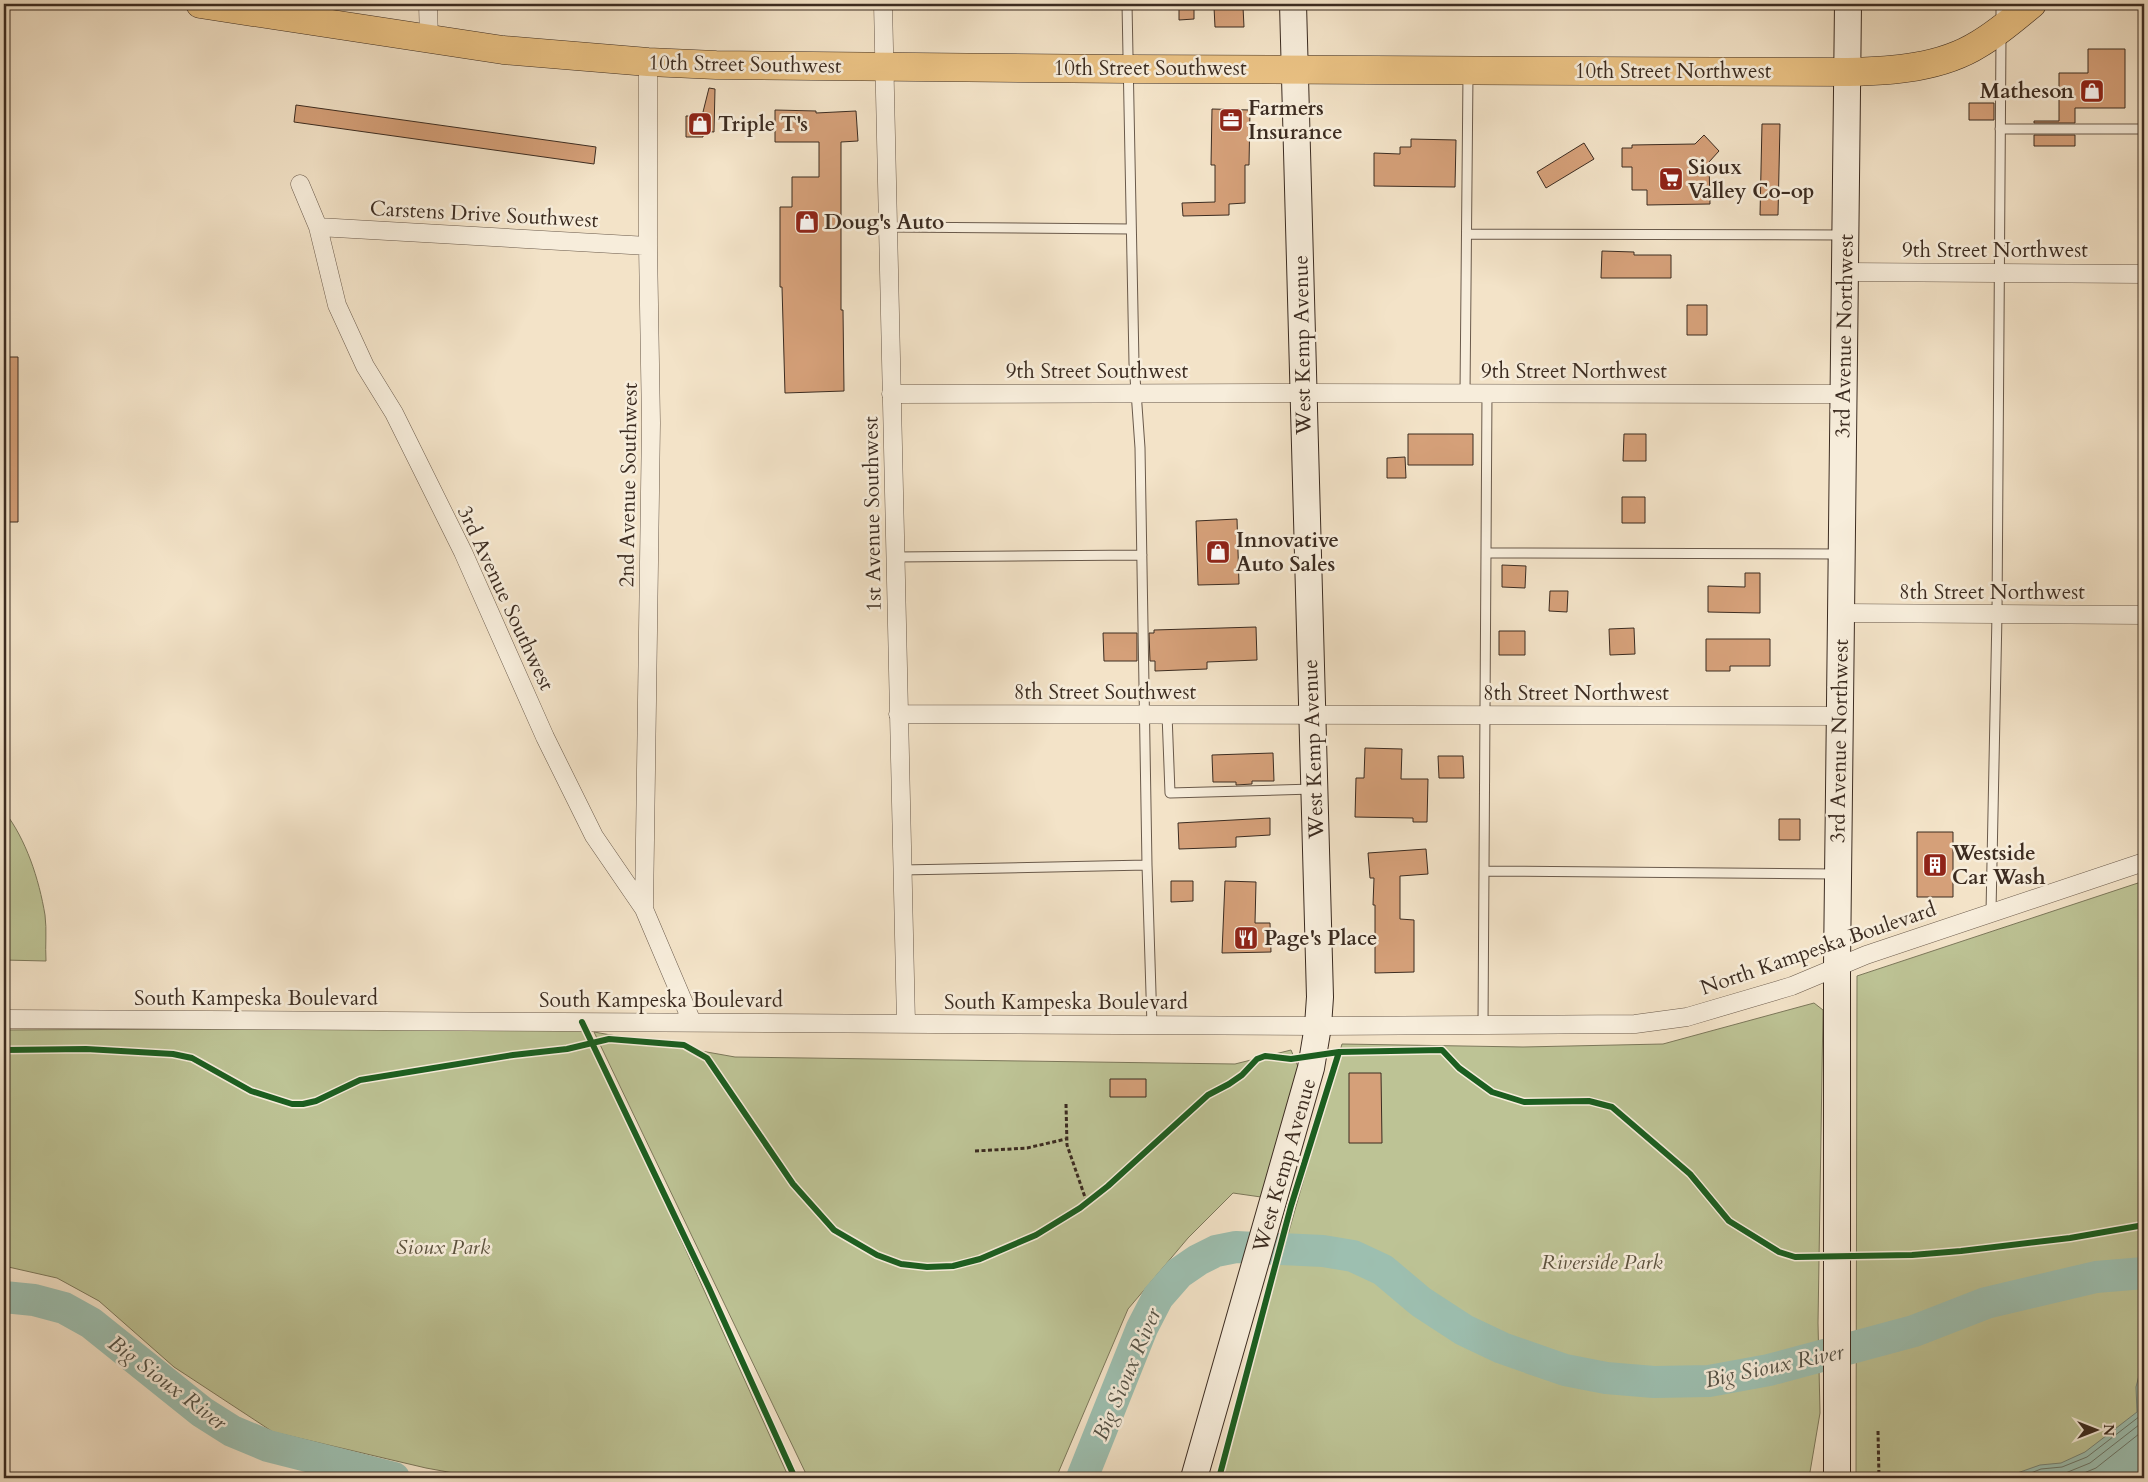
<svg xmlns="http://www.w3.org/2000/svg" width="2148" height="1482" font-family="Cardo,serif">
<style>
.green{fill:#bdc395;stroke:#7c785b}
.water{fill:#9dbfb0;stroke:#768477}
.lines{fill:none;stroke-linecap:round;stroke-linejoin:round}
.shore{stroke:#6c7668;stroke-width:1}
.river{stroke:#9dbfb0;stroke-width:32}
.building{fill:#d5a079;stroke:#3c2c21}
.lane-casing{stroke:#6a5a4b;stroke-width:11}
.street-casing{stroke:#6a5a4b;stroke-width:19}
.secondary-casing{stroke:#3c2c21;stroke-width:28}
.primary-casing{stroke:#3c2c21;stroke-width:29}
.path{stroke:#3c2c21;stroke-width:3;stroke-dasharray:4 2.5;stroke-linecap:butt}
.lane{stroke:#f7eddb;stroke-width:9}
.street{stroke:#f7eddb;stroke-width:18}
.secondary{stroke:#f7eddb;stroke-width:26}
.primary{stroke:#eac284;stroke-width:28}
.cycleway-casing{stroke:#f7eddb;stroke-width:9}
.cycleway{stroke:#1b5e20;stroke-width:6}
.labels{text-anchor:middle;stroke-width:5;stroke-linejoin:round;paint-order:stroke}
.street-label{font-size:21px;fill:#3c2c21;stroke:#f7eddb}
.poi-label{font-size:21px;font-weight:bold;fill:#3c2c21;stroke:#f7eddb;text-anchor:start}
.park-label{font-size:21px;font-style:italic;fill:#5c523e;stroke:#f7eddb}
.water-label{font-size:22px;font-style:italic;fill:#545145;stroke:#f7eddb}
</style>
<rect width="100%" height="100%" fill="#f3e3c8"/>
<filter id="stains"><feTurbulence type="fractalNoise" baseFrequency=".004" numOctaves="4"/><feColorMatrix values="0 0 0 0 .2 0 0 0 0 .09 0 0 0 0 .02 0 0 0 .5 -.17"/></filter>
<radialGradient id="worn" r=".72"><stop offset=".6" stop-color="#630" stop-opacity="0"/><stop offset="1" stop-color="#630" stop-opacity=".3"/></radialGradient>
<path class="green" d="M 4,811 C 26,839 39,879 45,915 C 47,930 45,946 46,961 L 4,960 Z
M 2144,881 L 2144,1478 L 1856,1478 L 1857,976 Z
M 1814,1003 L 1823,1010 L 1818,1323 L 1820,1413 L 1809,1478 L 1219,1478 L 1342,1044 L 1523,1047 L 1663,1044 Z
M 585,1027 L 789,1478 L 481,1478 L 426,1468 L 273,1432 L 174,1367 L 99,1301 L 57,1278 L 4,1266 L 4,1030 Z
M 594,1032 L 735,1057 L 1235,1064 L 1291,1050 L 1299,1069 L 1261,1197 L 1233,1193 L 1188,1238 L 1128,1309 L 1056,1478 L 808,1478 Z"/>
<path class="water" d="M 2144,1356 L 2144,1478 L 2003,1478 L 2040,1465 L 2061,1463 L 2085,1452 L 2137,1412 L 2136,1387 Z"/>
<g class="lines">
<path class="shore" d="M 2018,1478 L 2041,1469 L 2062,1467 L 2087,1457 L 2140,1416 L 2143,1412 L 2141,1388 L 2144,1375
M 2035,1478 L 2063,1474 L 2090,1463 L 2144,1421
M 2072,1478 L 2096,1468 L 2144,1430"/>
<path class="river" d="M 4,1297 L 34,1300 L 64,1308 L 91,1323 L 202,1412 L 232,1431 L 268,1446 L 394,1478
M 1082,1478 L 1142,1328 L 1158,1297 L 1179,1273 L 1198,1260 L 1216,1251 L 1236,1247 L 1323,1251 L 1353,1256 L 1383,1270 L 1421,1302 L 1464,1330 L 1502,1348 L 1565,1370 L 1606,1378 L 1654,1382 L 1709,1381 L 1769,1370 L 1914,1331 L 1986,1303 L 2096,1277 L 2144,1273"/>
</g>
<path class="building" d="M 1179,4 L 1194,4 L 1194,19 L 1179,20 Z
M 1214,7 L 1243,7 L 1244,27 L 1215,27 Z
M 2088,49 L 2125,49 L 2125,108 L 2075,108 L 2075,123 L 2034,123 L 2034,121 L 2059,121 L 2059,73 L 2088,73 Z
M 709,88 L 715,89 L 714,132 L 703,131 L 703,137 L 686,137 L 686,116 L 702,116 Z
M 1969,103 L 1994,103 L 1994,120 L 1969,120 Z
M 296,105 L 596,147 L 594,164 L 294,122 Z
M 1212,109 L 1250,110 L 1249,165 L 1245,165 L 1245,203 L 1229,204 L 1229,215 L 1183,216 L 1182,203 L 1215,202 L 1215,165 L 1211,165 Z
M 775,110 L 816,111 L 816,113 L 856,111 L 858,141 L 841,142 L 841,310 L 843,310 L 844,391 L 785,393 L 782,287 L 780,287 L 780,207 L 792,207 L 792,177 L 819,177 L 819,142 L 775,142 Z
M 1762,124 L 1780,124 L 1778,215 L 1760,215 Z
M 1704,135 L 1719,151 L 1709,162 L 1710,204 L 1647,205 L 1647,190 L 1632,190 L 1632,167 L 1622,167 L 1622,148 L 1632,148 L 1632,145 L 1695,144 Z
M 2034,135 L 2075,135 L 2075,146 L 2034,146 Z
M 1411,139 L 1456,140 L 1455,187 L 1374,186 L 1374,153 L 1400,154 L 1400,147 L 1411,147 Z
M 1584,143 L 1594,159 L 1546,188 L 1537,172 Z
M 1602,251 L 1634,252 L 1634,255 L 1671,255 L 1671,278 L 1601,278 Z
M 1687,305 L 1707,305 L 1707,335 L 1687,335 Z
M 4,357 L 18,357 L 18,522 L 4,522 Z
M 1408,434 L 1473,434 L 1473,465 L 1408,465 Z
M 1624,434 L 1646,434 L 1646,461 L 1623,461 Z
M 1405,457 L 1406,478 L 1387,478 L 1387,458 Z
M 1622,497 L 1645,497 L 1645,523 L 1622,523 Z
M 1237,519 L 1239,584 L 1198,585 L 1196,521 Z
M 1502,565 L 1526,566 L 1525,588 L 1502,587 Z
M 1745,573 L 1760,573 L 1760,613 L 1708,612 L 1708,586 L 1745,587 Z
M 1550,591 L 1568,591 L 1567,612 L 1549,611 Z
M 1256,627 L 1257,660 L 1207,662 L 1207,669 L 1155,671 L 1155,661 L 1150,661 L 1149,633 L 1154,633 L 1154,630 Z
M 1634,628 L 1635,654 L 1610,655 L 1609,629 Z
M 1499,631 L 1525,631 L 1525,655 L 1499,655 Z
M 1103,633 L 1137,633 L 1137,661 L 1104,661 Z
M 1706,639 L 1770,639 L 1770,666 L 1730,666 L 1730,671 L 1706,671 Z
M 1365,748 L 1402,749 L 1401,779 L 1428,779 L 1427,822 L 1413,822 L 1413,818 L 1355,817 L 1356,778 L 1364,778 Z
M 1273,753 L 1274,781 L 1252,781 L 1252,784 L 1236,785 L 1236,782 L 1213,782 L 1212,755 Z
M 1438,756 L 1463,756 L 1464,778 L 1439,778 Z
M 1270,818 L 1270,835 L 1236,837 L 1236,847 L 1179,849 L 1178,823 Z
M 1779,819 L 1800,819 L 1800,840 L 1779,840 Z
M 1917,832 L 1953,832 L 1953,897 L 1917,897 Z
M 1426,849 L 1428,874 L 1400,876 L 1400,919 L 1414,920 L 1414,972 L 1375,973 L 1375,905 L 1373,905 L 1374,878 L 1370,878 L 1368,853 Z
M 1171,881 L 1193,881 L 1193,901 L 1171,902 Z
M 1225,881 L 1256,882 L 1255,923 L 1270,923 L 1271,952 L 1222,953 Z
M 1349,1073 L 1381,1073 L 1382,1143 L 1349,1143 Z
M 1110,1079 L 1146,1079 L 1146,1097 L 1110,1097 Z"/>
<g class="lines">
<defs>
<path id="lane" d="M 1127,4 L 1134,363 L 1140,448 L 1147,865 L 1152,1025
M 2001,23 L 2001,4
M 2000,129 L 2144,129
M 888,227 L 1131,229
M 1467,234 L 1844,235
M 1465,393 L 1468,74
M 1486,553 L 1839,554
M 895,557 L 1142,555
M 1167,714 L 1170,793 L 1313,789
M 902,870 L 1147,865
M 1484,871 L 1836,874
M 1991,912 L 1997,614 L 2001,36
M 1483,1026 L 1487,393"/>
<path id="street" d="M 428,4 L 429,40
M 883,4 L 906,1023
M 300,184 L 318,227 L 337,305 L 365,366 L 394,413 L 463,552 L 545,737 L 594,836 L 644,909 L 692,1022
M 318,227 L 648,246
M 1845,272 L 2144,274
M 891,394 L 1303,393 L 1844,394
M 1840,613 L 2144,615
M 898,714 L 1840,716
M 644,909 L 651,423 L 648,246 L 648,62
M 4,1019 L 1318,1026 L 1635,1024 L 1687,1017 L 1792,986 L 1866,955 L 2144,862"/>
<path id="secondary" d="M 1194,1478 L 1311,1068 L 1318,1026 L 1320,997 L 1293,4
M 1837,1478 L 1837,966 L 1848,4"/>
<path id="primary" d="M 200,4 L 503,50 L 648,62 L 716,65 L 1128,69 L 1848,72 C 1892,71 1941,68 1979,44 C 1998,33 2015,18 2032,4"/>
</defs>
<use href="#lane" class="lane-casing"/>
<use href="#street" class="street-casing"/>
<use href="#secondary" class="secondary-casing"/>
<use href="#primary" class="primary-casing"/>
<path class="path" d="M 1066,1104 L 1067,1145 L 1087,1203
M 975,1151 L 1027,1148 L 1066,1139
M 1878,1431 L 1879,1478"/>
<use href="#lane" class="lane"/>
<use href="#street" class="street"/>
<use href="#secondary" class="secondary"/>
<use href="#primary" class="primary"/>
<defs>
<path id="cycleway" d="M 582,1022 L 709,1288 L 795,1478
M 4,1050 L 86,1049 L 173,1054 L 192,1058 L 251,1091 L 292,1104 L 303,1104 L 316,1101 L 360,1080 L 513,1055 L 567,1049 L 609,1039 L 684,1045 L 707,1058 L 793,1184 L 834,1230 L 877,1255 L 901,1264 L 927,1267 L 953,1266 L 980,1259 L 1036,1235 L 1080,1208 L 1108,1186 L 1208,1095 L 1229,1084 L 1242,1075 L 1257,1059 L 1265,1056 L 1291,1059 L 1339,1052 L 1442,1050 L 1459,1068 L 1492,1092 L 1524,1102 L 1589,1101 L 1612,1107 L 1690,1174 L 1729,1221 L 1779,1252 L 1795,1257 L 1912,1255 L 1961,1251 L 2070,1238 L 2144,1225
M 1219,1478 L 1291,1206 L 1339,1052"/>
</defs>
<use href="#cycleway" class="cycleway-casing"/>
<use href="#cycleway" class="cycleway"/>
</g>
<defs>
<symbol id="shop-square" viewBox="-11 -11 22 22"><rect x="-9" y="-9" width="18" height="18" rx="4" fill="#8f2418" stroke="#f7eddb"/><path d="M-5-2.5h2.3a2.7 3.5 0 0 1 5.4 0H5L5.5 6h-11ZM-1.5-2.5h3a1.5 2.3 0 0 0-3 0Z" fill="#fff"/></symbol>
<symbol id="office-square" viewBox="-11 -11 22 22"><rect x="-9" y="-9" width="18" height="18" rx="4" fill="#8f2418" stroke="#f7eddb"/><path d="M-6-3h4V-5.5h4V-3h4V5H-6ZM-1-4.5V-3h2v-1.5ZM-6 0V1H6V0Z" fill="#fff"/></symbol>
<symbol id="supermarket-square" viewBox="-11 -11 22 22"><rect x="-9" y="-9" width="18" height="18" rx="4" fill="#8f2418" stroke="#f7eddb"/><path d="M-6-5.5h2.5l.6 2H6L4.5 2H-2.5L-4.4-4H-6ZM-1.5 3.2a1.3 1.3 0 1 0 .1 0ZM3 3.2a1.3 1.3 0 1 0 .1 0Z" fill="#fff"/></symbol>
<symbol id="building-square" viewBox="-11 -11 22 22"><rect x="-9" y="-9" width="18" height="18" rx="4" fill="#8f2418" stroke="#f7eddb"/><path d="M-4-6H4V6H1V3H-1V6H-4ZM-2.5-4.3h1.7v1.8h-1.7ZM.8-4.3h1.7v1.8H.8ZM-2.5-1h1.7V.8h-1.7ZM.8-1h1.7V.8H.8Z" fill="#fff"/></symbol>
<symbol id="restaurant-square" viewBox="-11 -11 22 22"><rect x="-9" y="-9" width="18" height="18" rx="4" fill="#8f2418" stroke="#f7eddb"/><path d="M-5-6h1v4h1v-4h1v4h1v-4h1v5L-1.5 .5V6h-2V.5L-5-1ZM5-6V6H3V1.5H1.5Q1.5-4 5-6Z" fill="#fff"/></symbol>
</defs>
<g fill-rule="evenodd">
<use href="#shop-square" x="2078" y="77" width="28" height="28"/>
<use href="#office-square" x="1217" y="106" width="28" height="28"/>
<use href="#shop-square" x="686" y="110" width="28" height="28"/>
<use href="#supermarket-square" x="1657" y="165" width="28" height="28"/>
<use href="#shop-square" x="793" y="208" width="28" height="28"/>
<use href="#shop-square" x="1204" y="538" width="28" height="28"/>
<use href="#building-square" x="1921" y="851" width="28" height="28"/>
<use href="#restaurant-square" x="1232" y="924" width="28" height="28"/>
</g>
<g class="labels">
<g class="street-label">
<text transform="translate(745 64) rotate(1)" y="7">10th Street Southwest</text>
<text x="1150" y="75">10th Street Southwest</text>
<text x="1673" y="78">10th Street Northwest</text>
<text transform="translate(484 214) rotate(3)" y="7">Carstens Drive Southwest</text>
<text x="1995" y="257">9th Street Northwest</text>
<text transform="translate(1844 336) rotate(-89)" y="7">3rd Avenue Northwest</text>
<text transform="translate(1302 345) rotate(-91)" y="7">West Kemp Avenue</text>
<text x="1097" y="378">9th Street Southwest</text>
<text x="1574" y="378">9th Street Northwest</text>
<text transform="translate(628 485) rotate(-89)" y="7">2nd Avenue Southwest</text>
<text transform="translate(872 514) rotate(-91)" y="7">1st Avenue Southwest</text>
<text x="1992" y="599">8th Street Northwest</text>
<text transform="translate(506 598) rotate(65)" y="7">3rd Avenue Southwest</text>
<text x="1105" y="699">8th Street Southwest</text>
<text x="1576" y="700">8th Street Northwest</text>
<text transform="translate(1839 741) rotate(-89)" y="7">3rd Avenue Northwest</text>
<text transform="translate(1313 749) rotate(-92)" y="7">West Kemp Avenue</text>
<text transform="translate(1818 948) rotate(-19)" y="7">North Kampeska Boulevard</text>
<text x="256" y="1005">South Kampeska Boulevard</text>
<text x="661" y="1007">South Kampeska Boulevard</text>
<text x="1066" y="1009">South Kampeska Boulevard</text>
<text transform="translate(1284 1165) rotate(-74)" y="7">West Kemp Avenue</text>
</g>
<g class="poi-label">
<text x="2074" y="98" text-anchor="end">Matheson</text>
<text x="1248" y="115">Farmers<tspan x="1248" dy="24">Insurance</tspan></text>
<text x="718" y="131">Triple T's</text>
<text x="1688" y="174">Sioux<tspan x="1688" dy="24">Valley Co-op</tspan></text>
<text x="824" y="229">Doug's Auto</text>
<text x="1236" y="547">Innovative<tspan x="1236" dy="24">Auto Sales</tspan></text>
<text x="1952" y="860">Westside<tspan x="1952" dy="24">Car Wash</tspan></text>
<text x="1264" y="945">Page's Place</text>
</g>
<g class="park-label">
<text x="443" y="1254">Sioux Park</text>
<text x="1602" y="1269">Riverside Park</text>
</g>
<g class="water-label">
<text transform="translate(1774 1365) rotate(-12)" y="8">Big Sioux River</text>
<text transform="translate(1126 1374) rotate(-67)" y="8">Big Sioux River</text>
<text transform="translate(168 1382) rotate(37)" y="8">Big Sioux River</text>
</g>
</g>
<rect width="2148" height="1482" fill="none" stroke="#f3e3c8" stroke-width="20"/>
<rect x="5" y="5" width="2138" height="1472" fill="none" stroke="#3c2c21" stroke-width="2.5"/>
<rect x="10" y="10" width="2128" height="1462" fill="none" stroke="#3c2c21"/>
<g transform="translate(2096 1430) rotate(90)" stroke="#f7eddb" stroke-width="4" paint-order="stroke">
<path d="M0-4L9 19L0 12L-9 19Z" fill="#3c2c21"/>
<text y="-8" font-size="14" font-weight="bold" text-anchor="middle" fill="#3c2c21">N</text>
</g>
<rect width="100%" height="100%" filter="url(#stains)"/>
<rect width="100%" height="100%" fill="url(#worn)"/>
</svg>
